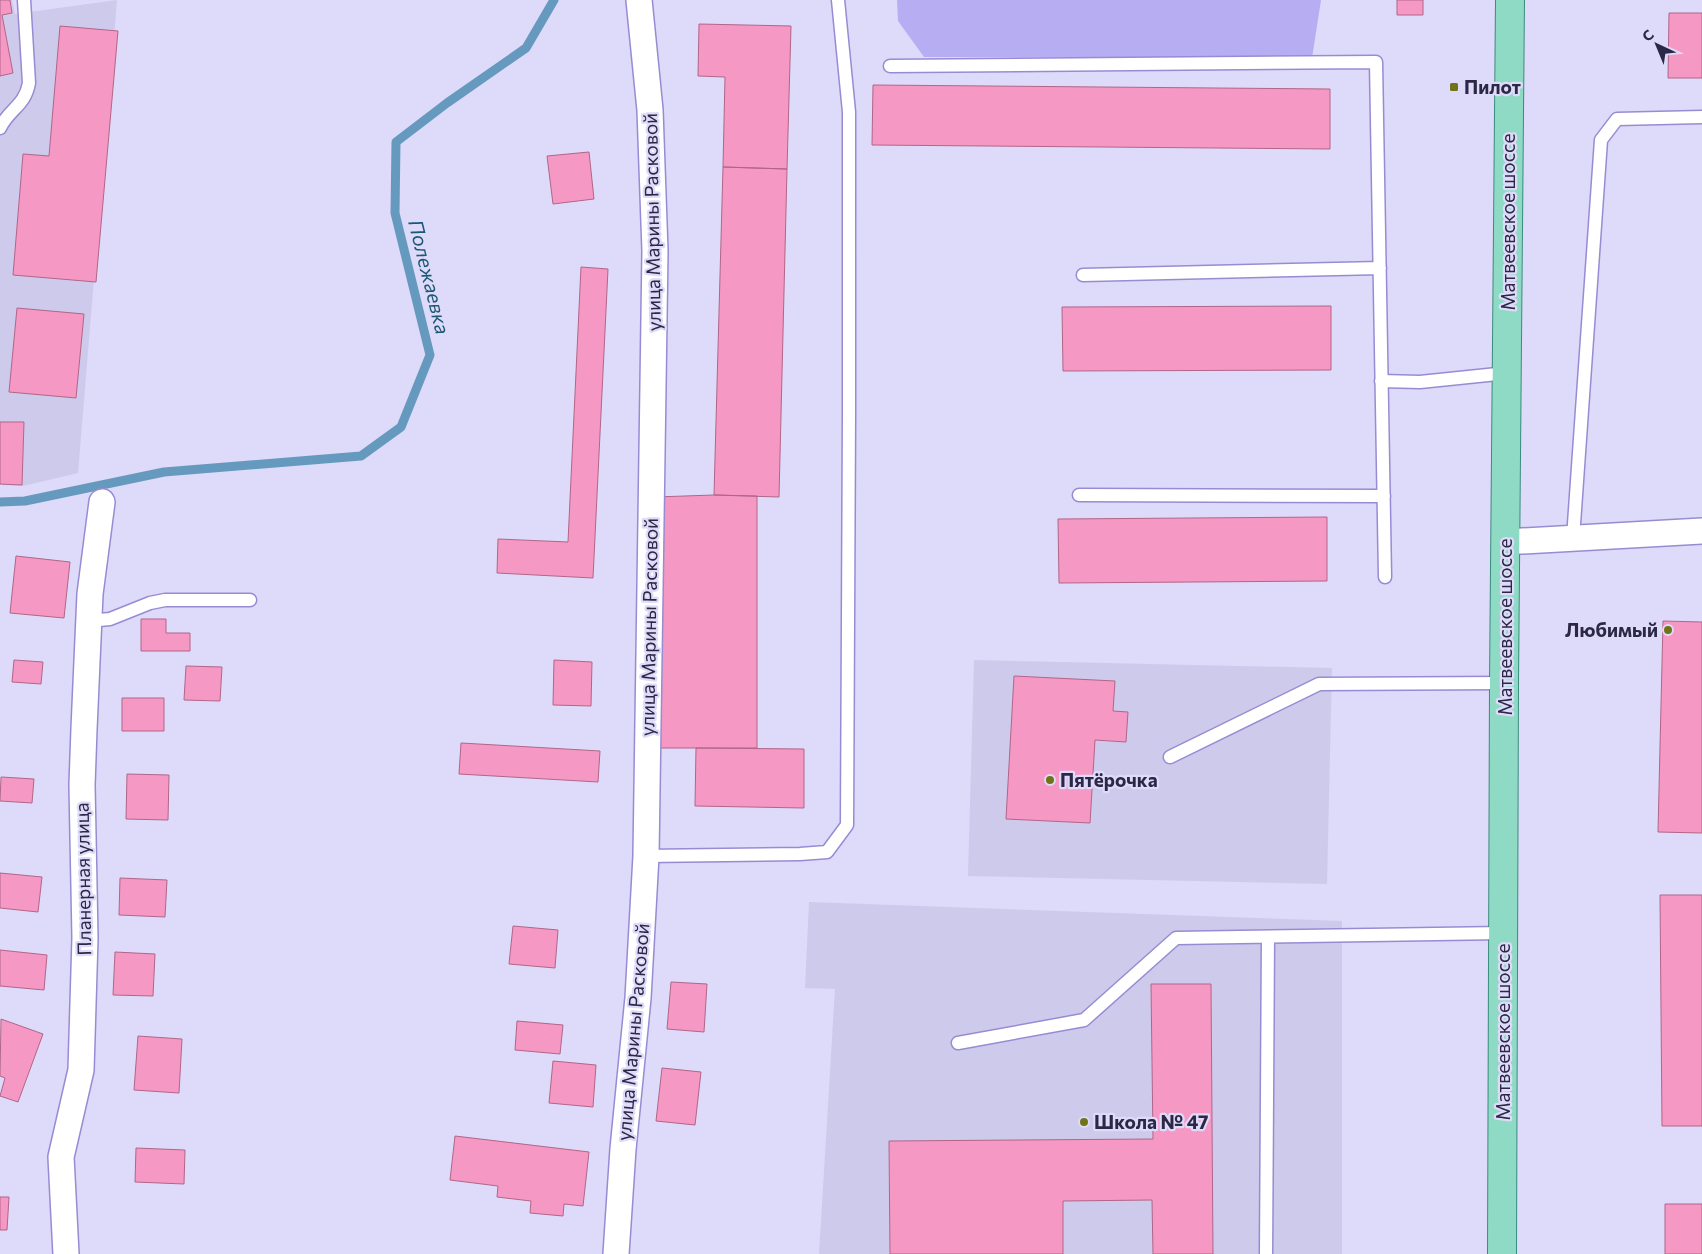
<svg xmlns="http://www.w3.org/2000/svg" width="1702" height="1254" font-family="Commissioner,sans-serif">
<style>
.built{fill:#cecaeb}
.green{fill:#b7adf3}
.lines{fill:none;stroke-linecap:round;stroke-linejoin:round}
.stream{stroke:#659abe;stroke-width:9}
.building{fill:#f698c4;stroke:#b06689}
.lane-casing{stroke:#978cd4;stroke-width:15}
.street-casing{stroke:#978cd4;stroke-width:28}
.primary-casing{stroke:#3a8c7e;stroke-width:30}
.lane{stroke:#fff;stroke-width:12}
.street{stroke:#fff;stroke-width:25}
.primary{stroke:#8edac5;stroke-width:28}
.poi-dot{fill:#717318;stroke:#dedaf9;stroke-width:2}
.labels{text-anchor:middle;stroke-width:4.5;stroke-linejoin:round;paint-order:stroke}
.poi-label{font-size:19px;font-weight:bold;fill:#2c2744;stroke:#dedaf9;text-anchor:start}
.street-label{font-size:19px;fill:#2c2744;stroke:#dedaf9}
.water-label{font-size:20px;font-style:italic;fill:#1b5873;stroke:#dedaf9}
</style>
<rect width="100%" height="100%" fill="#dedaf9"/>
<path class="built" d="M 0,0 L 12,0 L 15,14 L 117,0 L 78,473 L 23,486 L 0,485 Z
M 974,660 L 1332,668 L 1327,884 L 968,876 Z
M 809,902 L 1342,921 L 1342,1254 L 819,1254 L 835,989 L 805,988 Z"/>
<path class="green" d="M 897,0 L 1321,0 L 1312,58 L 924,57 L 898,21 Z"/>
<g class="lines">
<path class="stream" d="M 0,502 L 25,501 L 164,472 L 361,456 L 401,427 L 430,355 L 395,213 L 396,142 L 447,103 L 526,48 L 554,0"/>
</g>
<path class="building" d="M 0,0 L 10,0 L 12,13 L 2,15 L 13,73 L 0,76 Z
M 1397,0 L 1423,0 L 1423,15 L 1397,15 Z
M 1669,13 L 1702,13 L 1702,78 L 1668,78 Z
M 699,24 L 791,26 L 787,169 L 723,167 L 725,77 L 698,76 Z
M 60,26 L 118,31 L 96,282 L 13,275 L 23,154 L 49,156 Z
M 873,85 L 1330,89 L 1330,149 L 872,145 Z
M 589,152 L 594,199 L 553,204 L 547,156 Z
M 723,167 L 787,169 L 779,497 L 714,495 Z
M 581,267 L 608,269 L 593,578 L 497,573 L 498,539 L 568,542 Z
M 1331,306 L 1331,370 L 1063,371 L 1062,307 Z
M 17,308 L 84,314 L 76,398 L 9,392 Z
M 0,422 L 24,422 L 22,485 L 0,484 Z
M 714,495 L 757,496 L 757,748 L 656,748 L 655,497 Z
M 1327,517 L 1327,581 L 1059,583 L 1058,519 Z
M 16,556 L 70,562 L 64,618 L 10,613 Z
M 141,619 L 166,619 L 166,633 L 190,633 L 190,651 L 141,651 Z
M 1663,621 L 1702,622 L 1702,833 L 1658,832 Z
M 14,660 L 43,662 L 41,684 L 12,682 Z
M 554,660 L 592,662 L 591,706 L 553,705 Z
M 186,666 L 222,667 L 220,701 L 184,700 Z
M 1014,676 L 1115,681 L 1113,711 L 1128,712 L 1126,742 L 1095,740 L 1090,823 L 1006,819 Z
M 122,698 L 164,698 L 164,731 L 122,731 Z
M 461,743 L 600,751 L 598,782 L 459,774 Z
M 696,748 L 804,749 L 804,808 L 695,806 Z
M 127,774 L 169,775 L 168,820 L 126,819 Z
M 1,777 L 34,779 L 32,803 L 0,801 Z
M 0,873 L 42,877 L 38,912 L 0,908 Z
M 120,878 L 167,880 L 165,917 L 119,915 Z
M 1660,895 L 1702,895 L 1702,1126 L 1662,1126 Z
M 513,926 L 558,930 L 555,968 L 509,964 Z
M 0,950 L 47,955 L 44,990 L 0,986 Z
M 115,952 L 155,954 L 153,996 L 113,995 Z
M 671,982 L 707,984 L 704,1032 L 667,1029 Z
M 1151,984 L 1211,984 L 1213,1254 L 1153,1254 L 1152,1200 L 1063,1201 L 1063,1254 L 890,1254 L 889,1141 L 1153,1139 Z
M 1,1019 L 43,1034 L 18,1102 L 0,1096 L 5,1078 L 0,1076 Z
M 517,1021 L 563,1025 L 560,1054 L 515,1050 Z
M 138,1036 L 182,1039 L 179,1093 L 134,1090 Z
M 553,1061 L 596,1065 L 593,1107 L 549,1103 Z
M 662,1068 L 701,1072 L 695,1125 L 656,1121 Z
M 455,1136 L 589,1152 L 583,1206 L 564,1204 L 563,1216 L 530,1213 L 531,1201 L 497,1197 L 498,1186 L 450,1180 Z
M 136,1148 L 185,1150 L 184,1184 L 135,1182 Z
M 0,1197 L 9,1197 L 7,1230 L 0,1230 Z
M 1665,1204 L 1702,1204 L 1702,1254 L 1665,1254 Z"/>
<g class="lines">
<defs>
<path id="lane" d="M 890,66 L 1376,62 L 1385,577
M 0,128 C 9,109 25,106 29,83 L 24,0
M 1083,275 L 1380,268
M 1381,381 L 1420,382 L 1507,373
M 1079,495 L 1384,496
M 1573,538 L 1601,140 L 1617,119 L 1702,117
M 88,621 L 110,619 L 150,603 L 165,600 L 250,600
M 1170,757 L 1319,684 L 1504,683
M 646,856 L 800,854 L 827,852 L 847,825 L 849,415 L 849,112 L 838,0
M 958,1043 L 1084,1020 L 1176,938 L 1503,933
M 1266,1254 L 1268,937"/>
<path id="street" d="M 1505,542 L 1702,531
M 66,1254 L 61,1157 L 81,1070 L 85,938 L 82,785 L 84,729 L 90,594 L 102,502
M 616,1254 L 623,1149 L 638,998 L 646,856 L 655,251 L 650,110 L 639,0"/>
<path id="primary" d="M 1502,1254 L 1504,683 L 1510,0"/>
</defs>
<use href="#lane" class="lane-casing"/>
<use href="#street" class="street-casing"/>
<use href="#primary" class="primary-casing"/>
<use href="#lane" class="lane"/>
<use href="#street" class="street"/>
<use href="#primary" class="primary"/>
</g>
<g class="poi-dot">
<rect x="1449" y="82" width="10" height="10" rx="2.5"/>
<circle cx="1668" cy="630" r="5"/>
<circle cx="1050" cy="780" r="5"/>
<circle cx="1084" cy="1122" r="5"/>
</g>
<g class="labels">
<g class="poi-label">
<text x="1464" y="94">Пилот</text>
<text x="1658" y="637" text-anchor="end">Любимый</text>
<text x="1060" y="787">Пятёрочка</text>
<text x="1094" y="1129">Школа № 47</text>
</g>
<g class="street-label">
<text transform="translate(652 222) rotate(-91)" y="7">улица Марины Расковой</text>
<text transform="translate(1508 222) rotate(-90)" y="7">Матвеевское шоссе</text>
<text transform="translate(649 627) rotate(-89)" y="7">улица Марины Расковой</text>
<text transform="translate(1505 627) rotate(-90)" y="7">Матвеевское шоссе</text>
<text transform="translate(83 879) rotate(-91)" y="7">Планерная улица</text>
<text transform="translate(633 1032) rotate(-85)" y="7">улица Марины Расковой</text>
<text transform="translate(1503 1032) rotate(-90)" y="7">Матвеевское шоссе</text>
</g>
<g class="water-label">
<text transform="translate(429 277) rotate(76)" y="7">Полежаевка</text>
</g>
</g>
<g transform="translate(1657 45) rotate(316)" stroke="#dedaf9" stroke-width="4" paint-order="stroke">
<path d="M0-4L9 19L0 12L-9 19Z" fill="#2c2744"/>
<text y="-8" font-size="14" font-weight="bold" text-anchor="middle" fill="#2c2744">С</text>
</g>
</svg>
